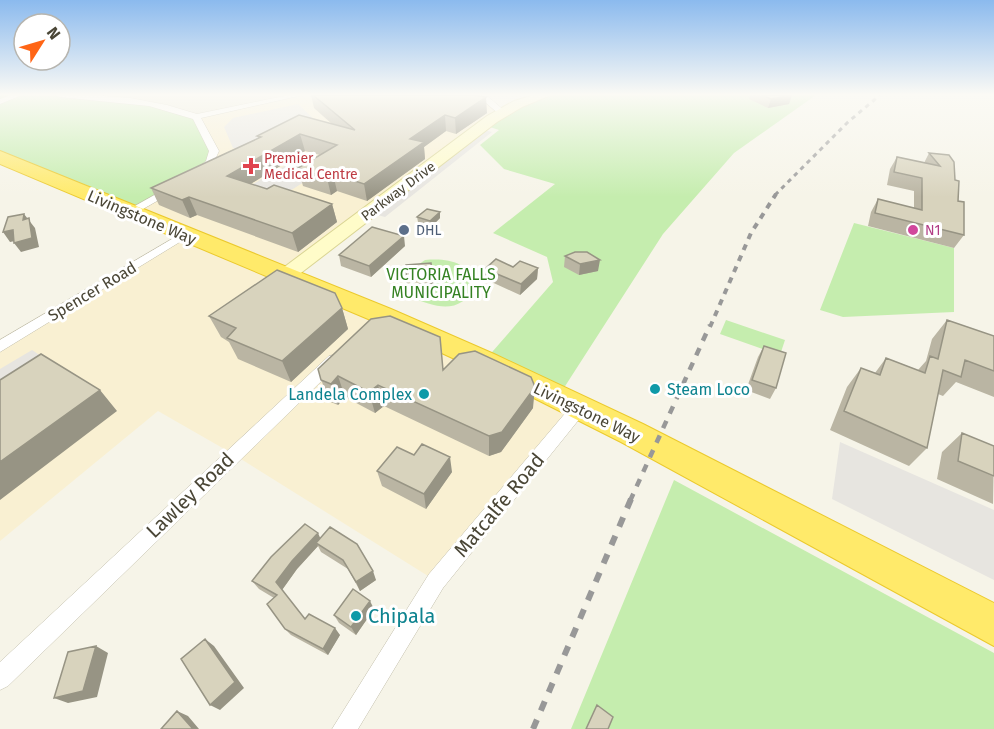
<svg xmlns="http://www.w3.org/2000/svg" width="994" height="729" font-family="'Fira Sans',sans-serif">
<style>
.residential{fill:#eae8d6}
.commercial{fill:#f9f0d2}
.green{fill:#c5edae}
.parking{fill:#e7e5e0}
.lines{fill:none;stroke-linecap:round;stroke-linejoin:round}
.street-casing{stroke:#c2beaa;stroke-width:1}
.secondary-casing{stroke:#dad594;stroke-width:2}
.highway-casing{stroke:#ebc92d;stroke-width:2}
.street{fill:#fff;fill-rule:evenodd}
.secondary{fill:#fffcc9;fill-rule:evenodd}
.highway{fill:#ffea6a;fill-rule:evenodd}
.rail-far3{stroke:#989898;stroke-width:3;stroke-dasharray:4.5 4.5;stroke-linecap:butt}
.rail-far2{stroke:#989898;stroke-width:4;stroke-dasharray:6 6;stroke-linecap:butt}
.rail-far1{stroke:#989898;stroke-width:4.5;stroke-dasharray:8 8;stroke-linecap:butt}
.rail{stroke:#989898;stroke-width:6;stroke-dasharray:10 10;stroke-linecap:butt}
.wall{fill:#bab5a3}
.shaded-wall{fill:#979484}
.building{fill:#d8d3bd;stroke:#979484;stroke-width:1.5}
.health-dot{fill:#e0444e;stroke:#fff;stroke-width:2}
.service-dot{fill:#5c6f8a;stroke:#fff;stroke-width:2}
.hotel-dot{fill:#d1479c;stroke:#fff;stroke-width:2}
.culture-dot{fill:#0f9aa8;stroke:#fff;stroke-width:2}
.labels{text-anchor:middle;stroke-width:6;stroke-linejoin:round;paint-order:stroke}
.far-health-label{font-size:14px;fill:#be3a42;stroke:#fff;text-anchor:start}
.far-street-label{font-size:14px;fill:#4a4636;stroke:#fff}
.far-service-label{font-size:14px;fill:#4e5e75;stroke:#fff;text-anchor:start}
.far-hotel-label{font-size:14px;fill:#b23c85;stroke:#fff;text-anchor:start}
.street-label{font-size:16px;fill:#4a4636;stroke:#fff}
.park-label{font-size:16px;fill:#358223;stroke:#fff}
.culture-label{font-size:16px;fill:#0d838f;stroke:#fff;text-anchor:start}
.near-street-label{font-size:20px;fill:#4a4636;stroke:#fff}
.near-culture-label{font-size:20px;fill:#0d838f;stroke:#fff;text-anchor:start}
</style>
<rect width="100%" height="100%" fill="#f6f4e8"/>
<path class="residential" d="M 94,95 L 299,95 L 196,117 Z"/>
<path class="commercial" d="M 299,95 L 481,95 L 502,112 L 286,275 L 579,408 L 436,581 L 233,454 L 158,411 L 0,541 L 0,347 L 184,236 L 132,211 L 196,117 Z"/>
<path class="green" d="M 0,95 L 116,96 L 189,113 L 208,140 L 210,162 L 134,210 L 0,154 Z
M 548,95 L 816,95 L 734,153 L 663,234 L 560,394 L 486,359 L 553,282 L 547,257 L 493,233 L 555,184 L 504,169 L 480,145 L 499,130 L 487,126 L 504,111 Z
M 854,223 L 954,248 L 954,312 L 843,317 L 820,310 Z
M 425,260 C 449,258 466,262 479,284 C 458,315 440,309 408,296 L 408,289 L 403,281 L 406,273 Z
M 726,320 L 785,340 L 780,355 L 720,334 Z
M 674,480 L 994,653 L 994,729 L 571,729 Z"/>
<path class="parking" d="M 298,104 L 318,123 L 243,148 L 233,148 L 224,127 L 233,118 Z
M 484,130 L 492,132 L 385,217 L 374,214 Z
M 298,158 L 328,167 L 277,199 L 246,188 Z
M 32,350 L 61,369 L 0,409 L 0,369 Z
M 840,442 L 994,510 L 994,580 L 832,499 Z"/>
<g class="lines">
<defs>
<path id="street" d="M 11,95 L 22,95 L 0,104 L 0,99 Z
M 56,95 L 94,95 L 130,98 L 167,105 L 197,114 L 289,95 L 303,95 L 201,118 L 219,151 L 213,164 L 197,177 L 192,174 L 206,161 L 209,151 L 193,119 L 149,106 L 60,97 Z
M 477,95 L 486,95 L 506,112 L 499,114 Z
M 174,184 L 178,185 L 178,189 L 136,213 L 132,214 L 126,211 Z
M 184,232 L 190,235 L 188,237 L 0,352 L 0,340 Z
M 334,355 L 339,356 L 341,360 L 339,364 L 8,686 L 0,690 L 0,662 L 329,356 Z
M 579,402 L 585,404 L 587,408 L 585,412 L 443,588 L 358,729 L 332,729 L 429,574 L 573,404 Z"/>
<path id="secondary" d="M 534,95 L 551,95 L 522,107 L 497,122 L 293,279 L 279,279 L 276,275 L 279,271 L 487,116 L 514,101 Z"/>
<path id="highway" d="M 0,151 L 391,309 L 494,354 L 643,424 L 994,603 L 994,646 L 621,442 L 474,368 L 373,321 L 0,164 Z"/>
</defs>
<use href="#street" class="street-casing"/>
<use href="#secondary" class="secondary-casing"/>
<use href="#highway" class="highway-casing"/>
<use href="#street" class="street"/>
<use href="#secondary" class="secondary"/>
<use href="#highway" class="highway"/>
<path class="rail-far3" d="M 775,195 L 848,122 L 880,95"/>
<path class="rail-far2" d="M 710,327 L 751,233 L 776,194"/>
<path class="rail-far1" d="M 630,501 L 710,325"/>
<path class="rail" d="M 533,729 L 631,499"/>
</g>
<path class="wall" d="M 311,95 L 472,95 L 487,113 L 456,134 L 446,131 L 424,147 L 425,159 L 367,201 L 337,191 L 331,195 L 303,186 L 298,168 L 320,155 L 305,151 L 250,184 L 267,189 L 332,204 L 337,222 L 298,252 L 197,215 L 190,218 L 159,205 L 151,188 L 258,138 L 257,136 L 332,124 L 314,108 Z
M 750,95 L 792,95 L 789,104 L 768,108 L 749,99 Z
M 929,153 L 955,180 L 964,235 L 954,248 L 868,226 L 871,212 L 878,199 L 914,208 L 914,191 L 887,185 L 890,169 L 897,157 L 924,163 Z
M 440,212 L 440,218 L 431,227 L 418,222 L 417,217 Z
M 405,246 L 371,277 L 341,266 L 339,255 Z
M 565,256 L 598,271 L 579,275 L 564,267 Z
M 431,263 L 434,294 L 408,296 L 407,285 Z
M 513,267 L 538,268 L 537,279 L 520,295 L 485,279 L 485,269 Z
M 342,308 L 348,329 L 291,382 L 238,359 L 229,342 L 221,337 L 209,316 Z
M 947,320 L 994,336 L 994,397 L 956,382 L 943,396 L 938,394 L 927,448 L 909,466 L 830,430 L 847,387 L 861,368 L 875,373 L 886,358 L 918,370 L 926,361 L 932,339 Z
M 764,346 L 776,388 L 770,399 L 746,390 L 758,357 Z
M 318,369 L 443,370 L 533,408 L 501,452 L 489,456 L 384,406 L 375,413 L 345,397 L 338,405 L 328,401 Z
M 962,433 L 994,446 L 993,504 L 937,479 L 942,452 Z
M 414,455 L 452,472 L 426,509 L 382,486 L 377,471 Z
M 320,539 L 376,580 L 360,591 L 348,569 L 321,552 L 318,546 L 297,569 L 282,590 L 305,619 L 340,635 L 328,655 L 291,635 L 285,629 L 274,598 L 259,589 L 252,581 Z
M 374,609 L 356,635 L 339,623 L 334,615 Z"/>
<path class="shaded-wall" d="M 792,95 L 789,104 L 768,108 L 771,99 Z
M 486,97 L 487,113 L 456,134 L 455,118 Z
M 445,115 L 446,131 L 424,147 L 425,159 L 367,201 L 364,184 L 410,139 Z
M 300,134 L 305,151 L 234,194 L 227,176 Z
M 333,174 L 337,191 L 331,195 L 327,178 Z
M 189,197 L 197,215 L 190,218 L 182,200 Z
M 332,204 L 337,222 L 298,252 L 292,233 Z
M 440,212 L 440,218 L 431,227 L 430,221 Z
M 24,214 L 35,228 L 39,247 L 21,252 L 14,243 Z
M 13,230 L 20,240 L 10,242 L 3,232 Z
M 404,236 L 405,246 L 371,277 L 369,266 Z
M 600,260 L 598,271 L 579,275 L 580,264 Z
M 538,268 L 537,279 L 520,295 L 521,284 Z
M 342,308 L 348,329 L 291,382 L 282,361 Z
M 338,376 L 345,397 L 338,405 L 331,384 Z
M 378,385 L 384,406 L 375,413 L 369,392 Z
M 535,387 L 533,408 L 501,452 L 489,456 L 489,436 Z
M 100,390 L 117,411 L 0,500 L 0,462 Z
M 450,457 L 452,472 L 426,509 L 424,494 Z
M 318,533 L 322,542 L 316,543 L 318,546 L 297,569 L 282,590 L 276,582 L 292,561 Z
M 373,571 L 376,580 L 360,591 L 356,582 Z
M 370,601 L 374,609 L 356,635 L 351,627 Z
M 335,628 L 340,635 L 328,655 L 323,649 Z
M 205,639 L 214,646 L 244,688 L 220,710 L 210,705 Z
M 96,646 L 108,653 L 97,697 L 68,703 L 54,698 Z
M 177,711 L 188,716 L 199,729 L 193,729 Z"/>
<path class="building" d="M 313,95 L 472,95 L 486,97 L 455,118 L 445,115 L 410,139 L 424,142 L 364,184 L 333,174 L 327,178 L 298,168 L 337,145 L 300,134 L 227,176 L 267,189 L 274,185 L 332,204 L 292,233 L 189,197 L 182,200 L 151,188 L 261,137 L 257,136 L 299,115 L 355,130 Z
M 762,95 L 792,95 L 771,99 Z
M 929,153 L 949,155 L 954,162 L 955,180 L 959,181 L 958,201 L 964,202 L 964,235 L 875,213 L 878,199 L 922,210 L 922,178 L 894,172 L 897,157 L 940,166 Z
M 427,209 L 440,212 L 430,221 L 417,217 Z
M 24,214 L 23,220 L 29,218 L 32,238 L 14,243 L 13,230 L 3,232 L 8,217 Z
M 372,227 L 404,236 L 369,266 L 339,255 Z
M 575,252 L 587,252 L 600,260 L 580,264 L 565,256 Z
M 496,259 L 513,267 L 520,261 L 538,268 L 521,284 L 485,269 Z
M 431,263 L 433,283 L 407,285 L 406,265 Z
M 277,270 L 335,293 L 342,308 L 282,361 L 227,338 L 236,328 L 209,316 Z
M 390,316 L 440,337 L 443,370 L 459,354 L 475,351 L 531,377 L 535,387 L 502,432 L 489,436 L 378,385 L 369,392 L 338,376 L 331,384 L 321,380 L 318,369 L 371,319 Z
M 947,320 L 994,336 L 994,371 L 965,360 L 961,377 L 943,370 L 927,448 L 844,411 L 861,368 L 880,375 L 886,358 L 925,373 L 930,356 L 938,359 Z
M 764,346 L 786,353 L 776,388 L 752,380 Z
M 41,354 L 100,390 L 0,462 L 0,380 Z
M 962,433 L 994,446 L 994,476 L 958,461 Z
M 422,444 L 450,457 L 424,494 L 377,471 L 397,447 L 414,455 Z
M 305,524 L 318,533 L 292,561 L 276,582 L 305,619 L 309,614 L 335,628 L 323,649 L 285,629 L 267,604 L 277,595 L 252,581 L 271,557 Z
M 330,527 L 357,544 L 373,571 L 356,582 L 343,560 L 316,543 Z
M 353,589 L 370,601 L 351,627 L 334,615 Z
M 205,639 L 235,682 L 210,705 L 181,659 Z
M 96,646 L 83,691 L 54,698 L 68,652 Z
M 597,705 L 613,717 L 608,729 L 586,729 Z
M 177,711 L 193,729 L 161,729 Z"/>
<linearGradient id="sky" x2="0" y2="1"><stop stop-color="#8bbaee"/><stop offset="0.48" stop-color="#fbfaf5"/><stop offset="1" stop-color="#fbfaf5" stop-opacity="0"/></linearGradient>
<rect width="994" height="197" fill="url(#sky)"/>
<path class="health-dot" d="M248 157h6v6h6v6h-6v6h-6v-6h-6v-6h6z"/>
<circle class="service-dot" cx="404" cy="230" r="6"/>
<circle class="hotel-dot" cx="913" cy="230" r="6"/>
<g class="culture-dot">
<circle cx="655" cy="389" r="6"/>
<circle cx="424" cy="394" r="6"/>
<circle cx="356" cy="616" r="6"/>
</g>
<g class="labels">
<g class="far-health-label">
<text x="264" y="163">Premier<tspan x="264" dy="16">Medical Centre</tspan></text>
</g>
<g class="far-street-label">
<text transform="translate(398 191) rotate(-37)" y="5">Parkway Drive</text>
</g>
<g class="far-service-label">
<text x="416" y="235">DHL</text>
</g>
<g class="far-hotel-label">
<text x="925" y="235">N1</text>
</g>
<g class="street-label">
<text transform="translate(142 217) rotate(23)" y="6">Livingstone Way</text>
<text transform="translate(92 291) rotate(-31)" y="6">Spencer Road</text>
<text transform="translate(587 412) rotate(26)" y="6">Livingstone Way</text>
</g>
<g class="park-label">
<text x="441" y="280">VICTORIA FALLS<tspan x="441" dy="18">MUNICIPALITY</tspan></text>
</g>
<g class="culture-label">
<text x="667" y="395">Steam Loco</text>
<text x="412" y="400" text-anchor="end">Landela Complex</text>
</g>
<g class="near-street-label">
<text transform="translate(190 495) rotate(-44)" y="7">Lawley Road</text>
<text transform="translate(499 505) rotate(-50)" y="7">Matcalfe Road</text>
</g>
<g class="near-culture-label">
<text x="368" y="623">Chipala</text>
</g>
</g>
<g transform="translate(42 42) rotate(53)"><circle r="28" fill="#ffffff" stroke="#b7b5af" stroke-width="1.5"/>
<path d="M0-4.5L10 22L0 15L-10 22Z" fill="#ff6516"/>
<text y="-9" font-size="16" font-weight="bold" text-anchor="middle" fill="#4a4636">N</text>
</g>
</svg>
